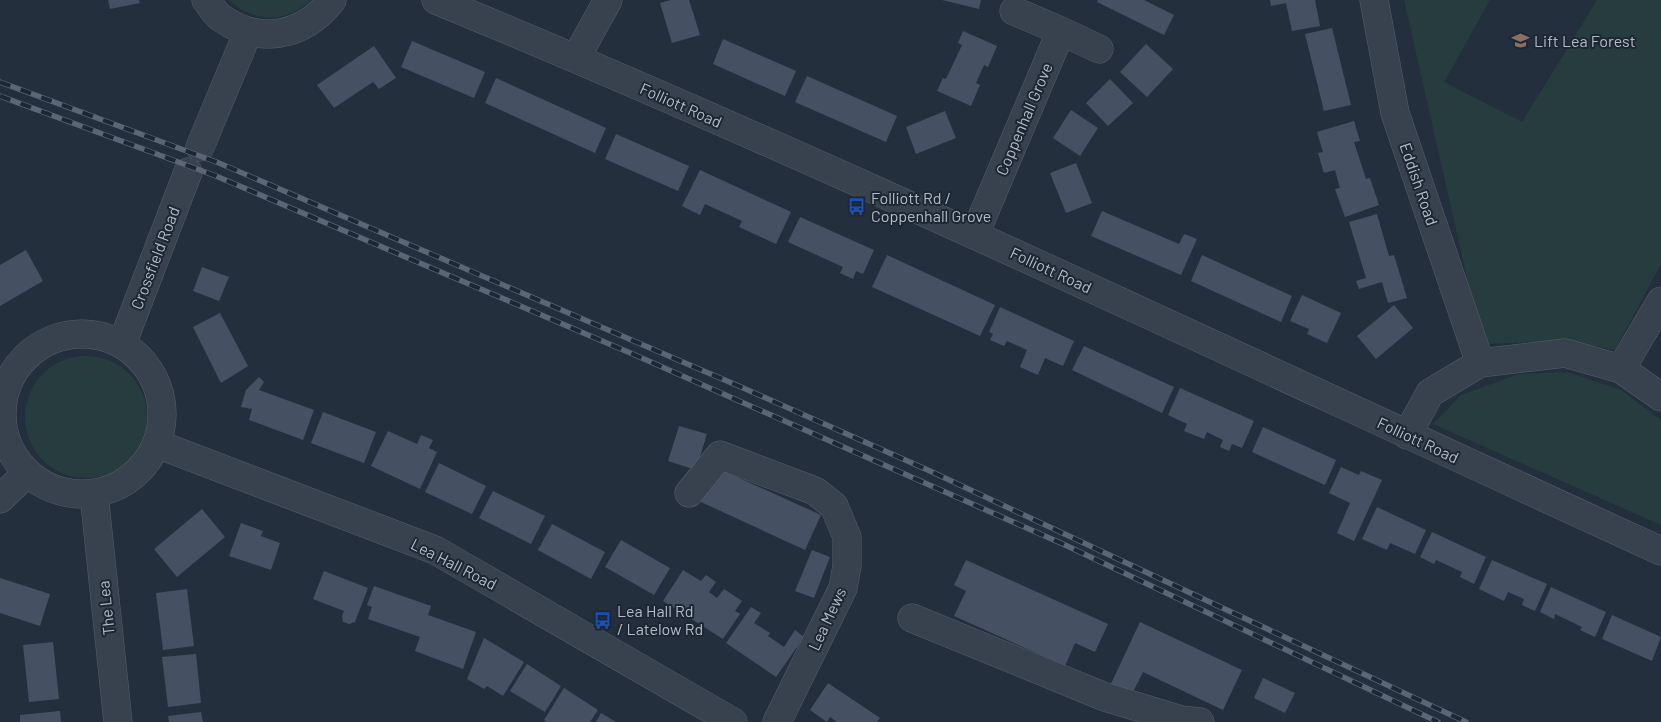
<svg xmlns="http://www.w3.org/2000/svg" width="1661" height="722" font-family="Barlow,sans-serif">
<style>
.green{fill:#263c3f}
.building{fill:#455162}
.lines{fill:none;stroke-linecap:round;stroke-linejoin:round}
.minor-casing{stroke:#565f6c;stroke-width:29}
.minor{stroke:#38414e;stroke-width:28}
.rail-casing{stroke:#5a6575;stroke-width:5.5}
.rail{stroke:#1d2633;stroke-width:4;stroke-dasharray:11;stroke-linecap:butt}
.labels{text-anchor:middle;stroke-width:4;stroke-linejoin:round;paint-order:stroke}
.poi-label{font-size:16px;fill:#b4bcc9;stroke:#1d2633;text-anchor:start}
.street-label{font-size:16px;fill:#b4bcc9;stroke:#1d2633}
</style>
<rect width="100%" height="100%" fill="#242f3e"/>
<path class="green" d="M 229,0 L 312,0 C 306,4 299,10 292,13 C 272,23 244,15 229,0 Z
M 1404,0 L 1490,0 L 1444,82 L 1522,122 L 1597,0 L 1661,0 L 1661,264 L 1615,350 L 1570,341 L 1482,344 Z
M25 417a61 61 0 1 1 122 0a61 61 0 1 1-122 0Z
M 1567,372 L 1621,390 L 1661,420 L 1661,525 L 1433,424 L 1461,395 L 1519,374 Z"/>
<path class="building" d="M 108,0 L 139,0 L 140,3 L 110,9 Z
M 671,0 L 689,0 L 700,35 L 672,43 L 660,3 Z
M 942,0 L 981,0 L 979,9 Z
M 1098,0 L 1144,0 L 1174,15 L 1164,35 L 1097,2 Z
M 1270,0 L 1315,0 L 1320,26 L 1292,31 L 1286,3 L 1271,6 Z
M 1332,28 L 1351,105 L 1324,111 L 1305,34 Z
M 963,31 L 997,46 L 988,67 L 984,65 L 976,83 L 980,85 L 971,106 L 937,91 L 943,78 L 946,79 L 962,45 L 958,43 Z
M 723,39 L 796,71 L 785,96 L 713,64 Z
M 412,41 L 485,72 L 474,98 L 401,67 Z
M 1146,44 L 1173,69 L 1147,97 L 1120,72 Z
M 374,46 L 396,78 L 379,89 L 373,82 L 334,108 L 317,85 Z
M 807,76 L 897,116 L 886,142 L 795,102 Z
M 496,78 L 606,128 L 595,153 L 485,103 Z
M 1110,79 L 1133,103 L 1108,126 L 1086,103 Z
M 1071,110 L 1098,128 L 1080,156 L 1053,138 Z
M 945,111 L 956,138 L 916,154 L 906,127 Z
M 1354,121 L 1360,141 L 1354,142 L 1366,179 L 1370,178 L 1379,205 L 1345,217 L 1335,189 L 1340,188 L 1335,170 L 1324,173 L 1318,153 L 1323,152 L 1317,132 Z
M 616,134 L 689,166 L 678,191 L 605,159 Z
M 1076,163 L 1092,203 L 1066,213 L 1050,173 Z
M 700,170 L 791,212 L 776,244 L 739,227 L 742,221 L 705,204 L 700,215 L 682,206 Z
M 1102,211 L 1179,244 L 1184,234 L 1197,239 L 1181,275 L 1091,236 Z
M 1377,214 L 1389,256 L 1394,255 L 1407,298 L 1388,303 L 1382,282 L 1359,289 L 1356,281 L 1366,278 L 1349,222 Z
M 800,217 L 874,250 L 863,274 L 856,271 L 853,279 L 840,273 L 843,267 L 788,242 Z
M 26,250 L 43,281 L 0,306 L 0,265 Z
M 887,255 L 995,305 L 980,336 L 872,287 Z
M 1202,255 L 1292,296 L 1281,322 L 1191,281 Z
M 202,267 L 229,277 L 219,301 L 193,291 Z
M 1302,295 L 1341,313 L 1327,343 L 1307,334 L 1309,329 L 1290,321 Z
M 1394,305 L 1413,328 L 1376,359 L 1357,336 Z
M 1000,307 L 1074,341 L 1063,366 L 1045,358 L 1038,375 L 1020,367 L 1027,350 L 1007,341 L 1004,346 L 990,340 L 993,334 L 989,332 Z
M 220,313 L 248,366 L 221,383 L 193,327 Z
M 1084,346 L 1174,387 L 1162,413 L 1072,370 Z
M 259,377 L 264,382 L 259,390 L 314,410 L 303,440 L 249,420 L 252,409 L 241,407 L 246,390 Z
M 1180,388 L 1254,421 L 1242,448 L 1232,444 L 1229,451 L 1220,447 L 1223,440 L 1207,432 L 1204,439 L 1184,431 L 1187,424 L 1168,415 Z
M 323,412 L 376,432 L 364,463 L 311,443 Z
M 679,426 L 707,434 L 696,470 L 668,461 Z
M 1263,427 L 1336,460 L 1325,485 L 1252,452 Z
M 388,431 L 417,444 L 421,435 L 433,440 L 429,448 L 437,452 L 420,489 L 371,466 Z
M 439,463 L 486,486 L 472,514 L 425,492 Z
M 1341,467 L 1359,475 L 1361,471 L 1382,480 L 1354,541 L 1337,533 L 1350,503 L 1329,493 Z
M 717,468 L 821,515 L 805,550 L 701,502 Z
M 493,491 L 545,516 L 531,544 L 479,518 Z
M 1377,507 L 1426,530 L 1415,554 L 1390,543 L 1387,550 L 1362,539 Z
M 202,509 L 225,537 L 177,577 L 154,549 Z
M 241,523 L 263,531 L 261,536 L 280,543 L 271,570 L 229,556 Z
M 552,524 L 605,552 L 591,579 L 538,550 Z
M 1432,532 L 1486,557 L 1474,584 L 1460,577 L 1462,572 L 1436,560 L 1434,564 L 1420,557 Z
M 621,540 L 670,568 L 654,595 L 605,567 Z
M 812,550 L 830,557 L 814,598 L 795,591 Z
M 966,560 L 1108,624 L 1095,652 L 1075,643 L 1065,666 L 954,616 L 966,591 L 954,585 Z
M 1492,560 L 1547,584 L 1535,611 L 1522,605 L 1524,599 L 1508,592 L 1504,601 L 1479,589 Z
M 683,570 L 701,581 L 706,575 L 716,582 L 709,592 L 717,598 L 724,589 L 742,601 L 735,611 L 740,614 L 723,639 L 663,601 Z
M 324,571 L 368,588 L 355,622 L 349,624 L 343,622 L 342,616 L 344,611 L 313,599 Z
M 0,578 L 50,594 L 40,626 L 0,613 Z
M 374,586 L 431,606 L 428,615 L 476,632 L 463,669 L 415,651 L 420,637 L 368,619 L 372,607 L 367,605 Z
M 1551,587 L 1606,612 L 1595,637 L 1580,630 L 1582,627 L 1555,614 L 1554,619 L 1540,612 Z
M 187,589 L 194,646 L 163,650 L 156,593 Z
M 751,607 L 761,613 L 754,623 L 770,633 L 768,636 L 784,647 L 795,630 L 804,637 L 776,677 L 726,643 Z
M 1612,615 L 1661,637 L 1652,661 L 1602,639 Z
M 1140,622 L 1242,670 L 1223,710 L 1143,672 L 1130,698 L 1109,688 Z
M 484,638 L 524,662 L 503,696 L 487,686 L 484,689 L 467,679 Z
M 53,642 L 59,699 L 29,702 L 23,645 Z
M 196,654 L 201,703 L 168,707 L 162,657 Z
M 527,664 L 561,686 L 545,712 L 510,691 Z
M 1263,678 L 1295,693 L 1285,713 L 1254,698 Z
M 828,683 L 880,718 L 877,722 L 837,722 L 830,717 L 827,722 L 810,710 Z
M 564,688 L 598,710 L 590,722 L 547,722 L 544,720 Z
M 60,711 L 61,722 L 20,722 L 20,715 Z
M 201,712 L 203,722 L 169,722 L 168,716 Z
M 601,713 L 616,722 L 596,722 Z"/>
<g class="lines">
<defs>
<path id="minor" d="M 206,0 C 211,6 215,14 221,18 C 260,45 303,37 332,0
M 436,0 C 850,171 1254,365 1661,551
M 1374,0 L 1395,113 L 1480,363
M 1014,11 L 1061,31
M 576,58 L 608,0
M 200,147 L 248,32
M 975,234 L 1061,31 L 1099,49
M2 414a80 80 0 1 1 160 0a80 80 0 1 1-160 0Z
M 122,344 L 188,172
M 1621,369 L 1661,301
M 1407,435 L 1430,393 L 1480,363 L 1565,353 L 1621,369 L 1661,397
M 157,444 L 435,550 L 733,722
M 689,493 L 720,455 L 815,491 L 834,506 L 847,537 L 847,566 L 843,588 L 777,722
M 94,494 L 118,722
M 0,499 L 27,473
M 912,618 L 1105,697 L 1181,720 L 1200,722"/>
</defs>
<use href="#minor" class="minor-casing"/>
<use href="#minor" class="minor"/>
<defs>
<path id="rail" d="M 0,82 L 219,163 L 741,387 L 930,471 L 1466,722
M 0,96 L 216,176 L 635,355 L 1063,544 L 1438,722"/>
</defs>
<use href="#rail" class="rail-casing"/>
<use href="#rail" class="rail"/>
</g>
<defs>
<symbol id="school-bare" viewBox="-9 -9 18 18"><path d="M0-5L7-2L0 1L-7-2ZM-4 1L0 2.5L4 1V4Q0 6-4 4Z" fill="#8d6e63" stroke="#1d2633" stroke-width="2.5" paint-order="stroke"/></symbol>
<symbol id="bus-bare" viewBox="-9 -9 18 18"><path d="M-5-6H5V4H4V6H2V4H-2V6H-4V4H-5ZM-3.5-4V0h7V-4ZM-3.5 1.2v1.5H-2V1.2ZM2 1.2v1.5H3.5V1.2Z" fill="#1a4fb4" stroke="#1d2633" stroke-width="2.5" paint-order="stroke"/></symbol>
</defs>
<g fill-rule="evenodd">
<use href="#school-bare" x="1508" y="28" width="25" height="25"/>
<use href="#bus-bare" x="844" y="194" width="25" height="25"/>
<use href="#bus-bare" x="590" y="608" width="25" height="25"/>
</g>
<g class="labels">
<g class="poi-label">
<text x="1534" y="47">Lift Lea Forest</text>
<text x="871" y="204">Folliott Rd /<tspan x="871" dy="18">Coppenhall Grove</tspan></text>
<text x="617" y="617">Lea Hall Rd<tspan x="617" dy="18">/ Latelow Rd</tspan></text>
</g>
<g class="street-label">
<text transform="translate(681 105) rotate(24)" y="6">Folliott Road</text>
<text transform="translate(1024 119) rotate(-67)" y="6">Coppenhall Grove</text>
<text transform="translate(1419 184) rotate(71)" y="6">Eddish Road</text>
<text transform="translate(155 258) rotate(-69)" y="6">Crossfield Road</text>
<text transform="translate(1051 270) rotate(25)" y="6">Folliott Road</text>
<text transform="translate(1418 440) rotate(25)" y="6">Folliott Road</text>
<text transform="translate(454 564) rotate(27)" y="6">Lea Hall Road</text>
<text transform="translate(106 608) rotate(-96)" y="6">The Lea</text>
<text transform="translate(827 619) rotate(-65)" y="6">Lea Mews</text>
</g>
</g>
</svg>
